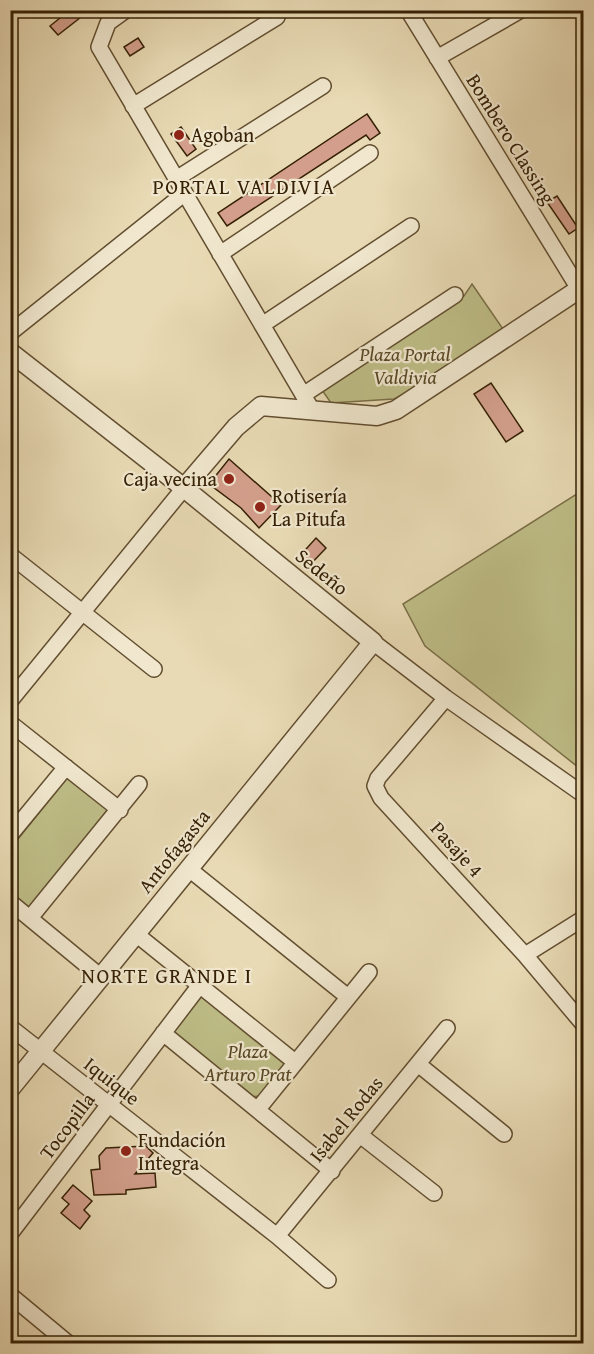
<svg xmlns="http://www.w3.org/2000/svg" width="594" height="1354" font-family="'Gentium Book Plus',serif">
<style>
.green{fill:#bebd87;stroke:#7a6e46;stroke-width:1.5}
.building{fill:#d39f8c;stroke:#352004;stroke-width:1.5}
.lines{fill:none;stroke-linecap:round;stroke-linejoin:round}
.minor-casing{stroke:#624e30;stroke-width:18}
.tertiary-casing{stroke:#624e30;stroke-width:21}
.minor{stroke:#f0e7ce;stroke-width:15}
.tertiary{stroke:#f0e7ce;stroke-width:18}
.poi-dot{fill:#8f2418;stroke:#f0e7ce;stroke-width:2}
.labels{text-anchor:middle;stroke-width:4.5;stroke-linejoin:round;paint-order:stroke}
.poi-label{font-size:20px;fill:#352004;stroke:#f0e7ce;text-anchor:start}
.street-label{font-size:20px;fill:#352004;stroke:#f0e7ce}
.park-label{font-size:20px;font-style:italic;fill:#574725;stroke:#f0e7ce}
.neighbourhood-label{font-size:21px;letter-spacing:1.5px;fill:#352004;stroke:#f0e7ce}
</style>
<rect width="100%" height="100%" fill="#e8dab4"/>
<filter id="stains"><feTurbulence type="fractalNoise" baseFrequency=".00333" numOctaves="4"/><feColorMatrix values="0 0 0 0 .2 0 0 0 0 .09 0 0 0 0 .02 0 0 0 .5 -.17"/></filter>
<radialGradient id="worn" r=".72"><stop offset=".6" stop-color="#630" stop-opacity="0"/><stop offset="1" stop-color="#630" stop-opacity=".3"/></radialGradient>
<path class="green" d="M 472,284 L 503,329 L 412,390 L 394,399 L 331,403 L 322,390 L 464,296 Z
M 583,490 L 583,771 L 425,646 L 403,604 Z
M 67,778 L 108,808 L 108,817 L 35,907 L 27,908 L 11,896 L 10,849 Z
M 197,995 L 203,995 L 283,1057 L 285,1065 L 261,1096 L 249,1097 L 172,1035 L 171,1027 Z"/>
<path class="building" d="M 70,10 L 90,10 L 58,35 L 50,26 Z
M 138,38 L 144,47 L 130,56 L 124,47 Z
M 367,114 L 380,133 L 370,140 L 366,135 L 227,226 L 218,213 Z
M 181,127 L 196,149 L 187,156 L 171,134 Z
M 557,196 L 578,228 L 569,234 L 547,202 Z
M 491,383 L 523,431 L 506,442 L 474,394 Z
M 229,459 L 281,505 L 259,528 L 241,508 L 209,484 Z
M 316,538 L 326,548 L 308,567 L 298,558 Z
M 146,1146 L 153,1153 L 135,1174 L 155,1173 L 156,1187 L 126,1190 L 126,1194 L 94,1195 L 91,1170 L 100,1169 L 99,1156 L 106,1148 Z
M 73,1185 L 92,1201 L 84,1210 L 90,1216 L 80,1229 L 61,1213 L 69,1204 L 62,1198 Z"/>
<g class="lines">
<defs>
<path id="minor" d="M 126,10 L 108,23 L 99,47 L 312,410
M 408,10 L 579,289
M 437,58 L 521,10
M 133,106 L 277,17
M 176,179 L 323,86
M 220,254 L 370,153
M 262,325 L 411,226
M 10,333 L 185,193
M 303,395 L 455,295
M 10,555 L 154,669
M 373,642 L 446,698 L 584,795
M 446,698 L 378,778 L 375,786 L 381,798 L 525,955 L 584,1025
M 10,701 L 184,488
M 10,723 L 120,810
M 10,835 L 66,767
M 189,869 L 348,997
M 10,902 L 101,977
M 30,918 L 139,784
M 136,934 L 295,1062
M 525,955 L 584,918
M 10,1027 L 277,1236 L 328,1280
M 163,1033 L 332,1171
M 418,1064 L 504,1134
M 258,1109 L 369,972
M 360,1135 L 434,1193
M 10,1234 L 200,985
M 277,1236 L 447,1028
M 10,1295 L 69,1344"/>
<path id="tertiary" d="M 10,352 L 184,488 L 373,642 L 10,1089
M 184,488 L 236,427 L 261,406 L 377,416 L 396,410 L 584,286"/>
</defs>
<use href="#minor" class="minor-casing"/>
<use href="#tertiary" class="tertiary-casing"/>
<use href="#minor" class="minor"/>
<use href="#tertiary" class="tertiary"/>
</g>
<g class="poi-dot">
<circle cx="179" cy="135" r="6"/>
<circle cx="229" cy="479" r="6"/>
<circle cx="260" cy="507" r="6"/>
<circle cx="126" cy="1151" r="6"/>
</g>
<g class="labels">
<g class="poi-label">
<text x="191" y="142">Agoban</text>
<text x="217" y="486" text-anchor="end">Caja vecina</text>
<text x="272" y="503">Rotisería<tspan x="272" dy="23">La Pitufa</tspan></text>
<text x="138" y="1147">Fundación<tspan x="138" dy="23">Integra</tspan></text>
</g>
<g class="street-label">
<text transform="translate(511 139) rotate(58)" y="7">Bombero Classing</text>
<text transform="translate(322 572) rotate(39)" y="7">Sedeño</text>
<text transform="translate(457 849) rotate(48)" y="7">Pasaje 4</text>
<text transform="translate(174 851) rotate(-51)" y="7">Antofagasta</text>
<text transform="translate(112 1081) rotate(38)" y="7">Iquique</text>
<text transform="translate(346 1119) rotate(-51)" y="7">Isabel Rodas</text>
<text transform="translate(67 1126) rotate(-53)" y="7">Tocopilla</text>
</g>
<g class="park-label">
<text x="405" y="361">Plaza Portal<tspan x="405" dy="23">Valdivia</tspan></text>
<text x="248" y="1058">Plaza<tspan x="248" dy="23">Arturo Prat</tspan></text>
</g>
<g class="neighbourhood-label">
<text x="244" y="194">PORTAL VALDIVIA</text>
<text x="167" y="983">NORTE GRANDE I</text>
</g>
</g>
<rect width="594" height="1354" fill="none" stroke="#e8dab4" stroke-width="36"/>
<rect x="12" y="12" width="570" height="1330" fill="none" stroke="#352004" stroke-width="3"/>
<rect x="18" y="18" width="558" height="1318" fill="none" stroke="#352004" stroke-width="1.5"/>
<rect width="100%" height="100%" filter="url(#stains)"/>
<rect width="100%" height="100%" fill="url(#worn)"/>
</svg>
